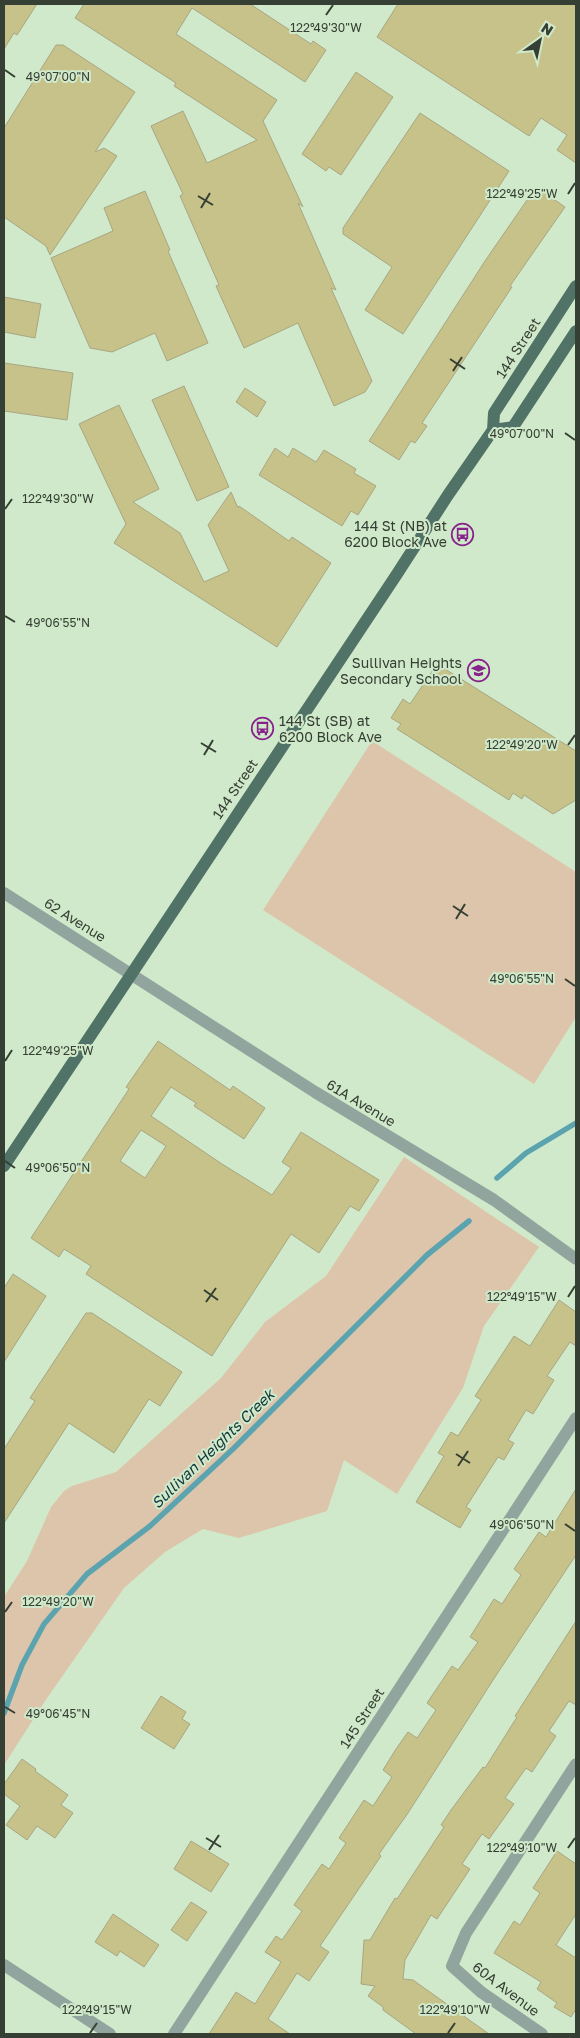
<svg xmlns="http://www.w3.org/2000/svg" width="580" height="2038" font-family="'Golos Text',sans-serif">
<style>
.green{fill:#ddc5ab}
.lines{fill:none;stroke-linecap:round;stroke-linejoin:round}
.stream{stroke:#5ba4af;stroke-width:5.5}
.building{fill:#c6c289;stroke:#a8a683;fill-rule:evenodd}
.minor{stroke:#92a49e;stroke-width:12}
.major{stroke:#507267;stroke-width:12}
.ticks{fill:none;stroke:#353f33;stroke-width:2}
.labels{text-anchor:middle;stroke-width:4;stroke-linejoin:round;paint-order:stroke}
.street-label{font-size:14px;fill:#353f33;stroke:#d0e9ca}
.poi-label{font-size:14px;fill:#353f33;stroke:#d0e9ca;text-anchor:end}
.water-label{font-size:15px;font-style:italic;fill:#12363b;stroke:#d0e9ca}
.ticks-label{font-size:12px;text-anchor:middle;fill:#353f33;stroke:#d0e9ca;stroke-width:4;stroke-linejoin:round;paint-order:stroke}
</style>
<rect width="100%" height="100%" fill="#d0e9ca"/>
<path class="green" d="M 372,741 L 576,872 L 576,1017 L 534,1084 L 263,910 Z
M 404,1157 L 539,1247 L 484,1326 L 463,1388 L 397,1494 L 344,1460 L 327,1511 L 239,1538 L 203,1529 L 165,1552 L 124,1588 L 45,1701 L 4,1765 L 4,1597 L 27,1561 L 51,1507 L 64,1491 L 72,1486 L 116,1472 L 221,1378 L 265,1322 L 326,1276 Z"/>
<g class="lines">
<path class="stream" d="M 497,1178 L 526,1153 L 576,1123
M 4,1713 L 22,1665 L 44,1624 L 87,1574 L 150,1526 L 233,1449 L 427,1255 L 469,1221"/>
</g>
<path class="building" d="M 4,4 L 37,4 L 17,35 L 14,33 L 4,49 Z
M 84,4 L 250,4 L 311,44 L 313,41 L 326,50 L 305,82 L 192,8 L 176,34 L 277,100 L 263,121 L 303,207 L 298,203 L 336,290 L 331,288 L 372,381 L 365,392 L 334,406 L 298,323 L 244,348 L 216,286 L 219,285 L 180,196 L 183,194 L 151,126 L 183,111 L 207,163 L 257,140 L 174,86 L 176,83 L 75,18 Z
M 398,4 L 576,4 L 576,163 L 557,150 L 567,135 L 541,118 L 529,136 L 377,37 Z
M 56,45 L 63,45 L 135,92 L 95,152 L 104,148 L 117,156 L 50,255 L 46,246 L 4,217 L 4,128 Z
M 356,72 L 393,97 L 341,175 L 329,167 L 326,171 L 302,154 Z
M 420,113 L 509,171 L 403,334 L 365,310 L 392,267 L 343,234 L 343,228 Z
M 536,187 L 565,207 L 510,286 L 512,287 L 422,423 L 427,426 L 415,443 L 411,441 L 399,460 L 369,441 L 485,261 Z
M 145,191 L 170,250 L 168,251 L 208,343 L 167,361 L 155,333 L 112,352 L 90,348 L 51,258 L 113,231 L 104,208 Z
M 4,297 L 41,304 L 35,338 L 4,332 Z
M 4,363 L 73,373 L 67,420 L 4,411 Z
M 184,386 L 229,487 L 197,501 L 152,400 Z
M 245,388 L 266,402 L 257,417 L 236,402 Z
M 119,405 L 159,489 L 133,502 L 180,533 L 204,582 L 229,571 L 208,525 L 231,492 L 238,508 L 239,506 L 289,541 L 292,537 L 331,563 L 277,647 L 114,543 L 126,524 L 79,424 Z
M 275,448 L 288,457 L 293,448 L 316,462 L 324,450 L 356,469 L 354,473 L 376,486 L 358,515 L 351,511 L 342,526 L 259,475 Z
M 437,664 L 576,751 L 576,800 L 553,814 L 524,795 L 522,799 L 513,793 L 509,800 L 397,729 L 401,724 L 391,718 L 403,699 L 410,704 Z
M 158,1041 L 230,1090 L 233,1086 L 265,1108 L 244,1139 L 194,1106 L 196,1103 L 171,1087 L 151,1116 L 222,1164 L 272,1195 L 291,1168 L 282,1162 L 301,1132 L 379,1180 L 359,1211 L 350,1206 L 319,1253 L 291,1234 L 212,1356 L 86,1274 L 91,1266 L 64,1249 L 59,1257 L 31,1238 L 129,1089 L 126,1087 ZM 141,1130 L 166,1146 L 145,1178 L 120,1161 Z
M 13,1274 L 46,1296 L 4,1362 L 4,1288 Z
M 559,1300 L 576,1312 L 576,1346 L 570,1342 L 547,1376 L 554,1380 L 533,1414 L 526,1410 L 508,1440 L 514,1443 L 504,1460 L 498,1457 L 466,1507 L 471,1510 L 460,1528 L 416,1502 L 444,1456 L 438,1453 L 451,1432 L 458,1436 L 481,1400 L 475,1396 L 514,1336 L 530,1346 Z
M 86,1313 L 92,1313 L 182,1372 L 160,1406 L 149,1399 L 114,1453 L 69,1423 L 4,1523 L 4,1449 L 35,1401 L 30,1398 Z
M 576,1489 L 576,1555 L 495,1677 L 408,1813 L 379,1854 L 381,1856 L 320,1946 L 329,1952 L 309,1981 L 297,1973 L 268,2019 L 290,2034 L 209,2034 L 236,1992 L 255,2004 L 281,1962 L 265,1952 L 276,1936 L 282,1940 L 302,1911 L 294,1905 L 322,1864 L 329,1869 L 346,1843 L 339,1838 L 364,1800 L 373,1806 L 392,1777 L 383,1770 L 396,1749 L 408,1732 L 417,1738 L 436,1710 L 427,1703 L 452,1666 L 458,1670 L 478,1642 L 470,1637 L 494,1599 L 502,1604 L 521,1575 L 514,1569 L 539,1532 L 546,1537 Z
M 576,1621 L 576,1705 L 569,1701 L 549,1731 L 556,1736 L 532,1772 L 526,1768 L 505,1798 L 514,1804 L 489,1839 L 482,1834 L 462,1864 L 470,1869 L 437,1919 L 431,1915 L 405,1960 L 403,1979 L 413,1980 L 489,2034 L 416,2034 L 383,2010 L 383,2007 L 368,1996 L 375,1986 L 361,1984 L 364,1940 L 370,1940 L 395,1898 L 397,1899 L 444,1827 L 441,1825 L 451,1810 L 483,1767 L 485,1768 L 517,1717 L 515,1716 Z
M 161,1696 L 186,1712 L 182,1719 L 190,1724 L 174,1749 L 141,1728 Z
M 22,1759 L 36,1769 L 35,1771 L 68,1795 L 61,1805 L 73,1813 L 55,1838 L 37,1826 L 27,1840 L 6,1825 L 20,1806 L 4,1794 L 4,1784 Z
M 191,1841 L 229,1864 L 211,1892 L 174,1869 Z
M 557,1851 L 576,1864 L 576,1914 L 556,1945 L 576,1958 L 576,2009 L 571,2017 L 554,2007 L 557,2003 L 537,1989 L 541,1982 L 494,1953 L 514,1921 L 520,1925 L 540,1893 L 533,1888 Z
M 191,1902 L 207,1912 L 187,1941 L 171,1930 Z
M 113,1914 L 159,1945 L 144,1967 L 120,1951 L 117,1956 L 95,1942 Z"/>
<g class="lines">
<path class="minor" d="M 4,893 L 315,1092 L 494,1200 L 576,1259
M 4,1965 L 110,2034
M 174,2034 L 576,1418
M 542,2034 L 481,1992 L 452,1966 L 466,1933 L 576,1764"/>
<path class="major" d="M 493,430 L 513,427 L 576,331
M 4,1166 L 397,574 L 448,495 L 493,430 L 494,413 L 576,286"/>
</g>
<path class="ticks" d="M 326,15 L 333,5M 5,70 L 15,77M 568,194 L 575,183M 198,196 L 213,205M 201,208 L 210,193M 450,359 L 465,369M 453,371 L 462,357M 565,433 L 575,440M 5,509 L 12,499M 5,616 L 15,622M 201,743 L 216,752M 568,745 L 575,735M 204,755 L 213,740M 453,906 L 468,916M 456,919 L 465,904M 565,979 L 575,986M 5,1061 L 12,1050M 5,1161 L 15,1168M 204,1290 L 218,1300M 568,1297 L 575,1286M 206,1302 L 216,1288M 456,1454 L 470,1463M 458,1466 L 468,1451M 565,1524 L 575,1531M 5,1612 L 12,1602M 5,1707 L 15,1713M 206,1838 L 221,1847M 568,1848 L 575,1838M 209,1850 L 219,1835M 90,2033 L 97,2023M 448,2033 L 455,2023"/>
<defs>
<symbol id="bus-ring" viewBox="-11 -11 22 22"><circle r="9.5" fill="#d0e9ca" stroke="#87238b" stroke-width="1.5"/><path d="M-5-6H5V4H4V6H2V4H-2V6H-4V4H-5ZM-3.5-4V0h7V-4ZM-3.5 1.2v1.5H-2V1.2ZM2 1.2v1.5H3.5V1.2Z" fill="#87238b"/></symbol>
<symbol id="school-ring" viewBox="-11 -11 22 22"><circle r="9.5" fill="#d0e9ca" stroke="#87238b" stroke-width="1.5"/><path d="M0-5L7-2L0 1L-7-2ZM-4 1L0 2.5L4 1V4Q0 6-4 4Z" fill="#87238b"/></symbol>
</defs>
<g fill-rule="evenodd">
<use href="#bus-ring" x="450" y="522" width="25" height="25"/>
<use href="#school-ring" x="466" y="658" width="25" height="25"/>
<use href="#bus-ring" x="250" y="716" width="25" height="25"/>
</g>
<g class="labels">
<g class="street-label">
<text transform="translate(518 348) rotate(-57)" y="5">144 Street</text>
<text transform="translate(235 789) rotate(-56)" y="5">144 Street</text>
<text transform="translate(75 920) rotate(32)" y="5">62 Avenue</text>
<text transform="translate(361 1103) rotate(31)" y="5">61A Avenue</text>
<text transform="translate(362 1718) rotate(-57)" y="5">145 Street</text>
<text transform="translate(506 1989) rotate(37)" y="5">60A Avenue</text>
</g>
<g class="poi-label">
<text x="447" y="531">144 St (NB) at<tspan x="447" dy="16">6200 Block Ave</tspan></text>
<text x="462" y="668">Sullivan Heights<tspan x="462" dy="16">Secondary School</tspan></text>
<text x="279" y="726" text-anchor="start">144 St (SB) at<tspan x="279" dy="16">6200 Block Ave</tspan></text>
</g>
<g class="water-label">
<text transform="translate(213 1449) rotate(-44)" y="5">Sullivan Heights Creek</text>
</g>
</g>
<g class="ticks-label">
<text x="326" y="32">122°49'30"W</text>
<text x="58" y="81">49°07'00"N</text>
<text x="522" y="198">122°49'25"W</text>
<text x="522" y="438">49°07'00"N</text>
<text x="58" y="503">122°49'30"W</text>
<text x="58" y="627">49°06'55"N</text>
<text x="522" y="749">122°49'20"W</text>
<text x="522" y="983">49°06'55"N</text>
<text x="58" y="1055">122°49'25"W</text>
<text x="58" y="1172">49°06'50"N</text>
<text x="522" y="1301">122°49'15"W</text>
<text x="522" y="1529">49°06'50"N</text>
<text x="58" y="1606">122°49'20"W</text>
<text x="58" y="1718">49°06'45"N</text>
<text x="522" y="1852">122°49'10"W</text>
<text x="97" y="2014">122°49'15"W</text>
<text x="455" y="2014">122°49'10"W</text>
</g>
<rect width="580" height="2038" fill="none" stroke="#353f33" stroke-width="10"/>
<g transform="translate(540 40) rotate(33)" stroke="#d0e9ca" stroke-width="4" paint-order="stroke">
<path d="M0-4L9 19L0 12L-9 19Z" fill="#353f33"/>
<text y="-8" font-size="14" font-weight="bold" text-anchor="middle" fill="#353f33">N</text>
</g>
</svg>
